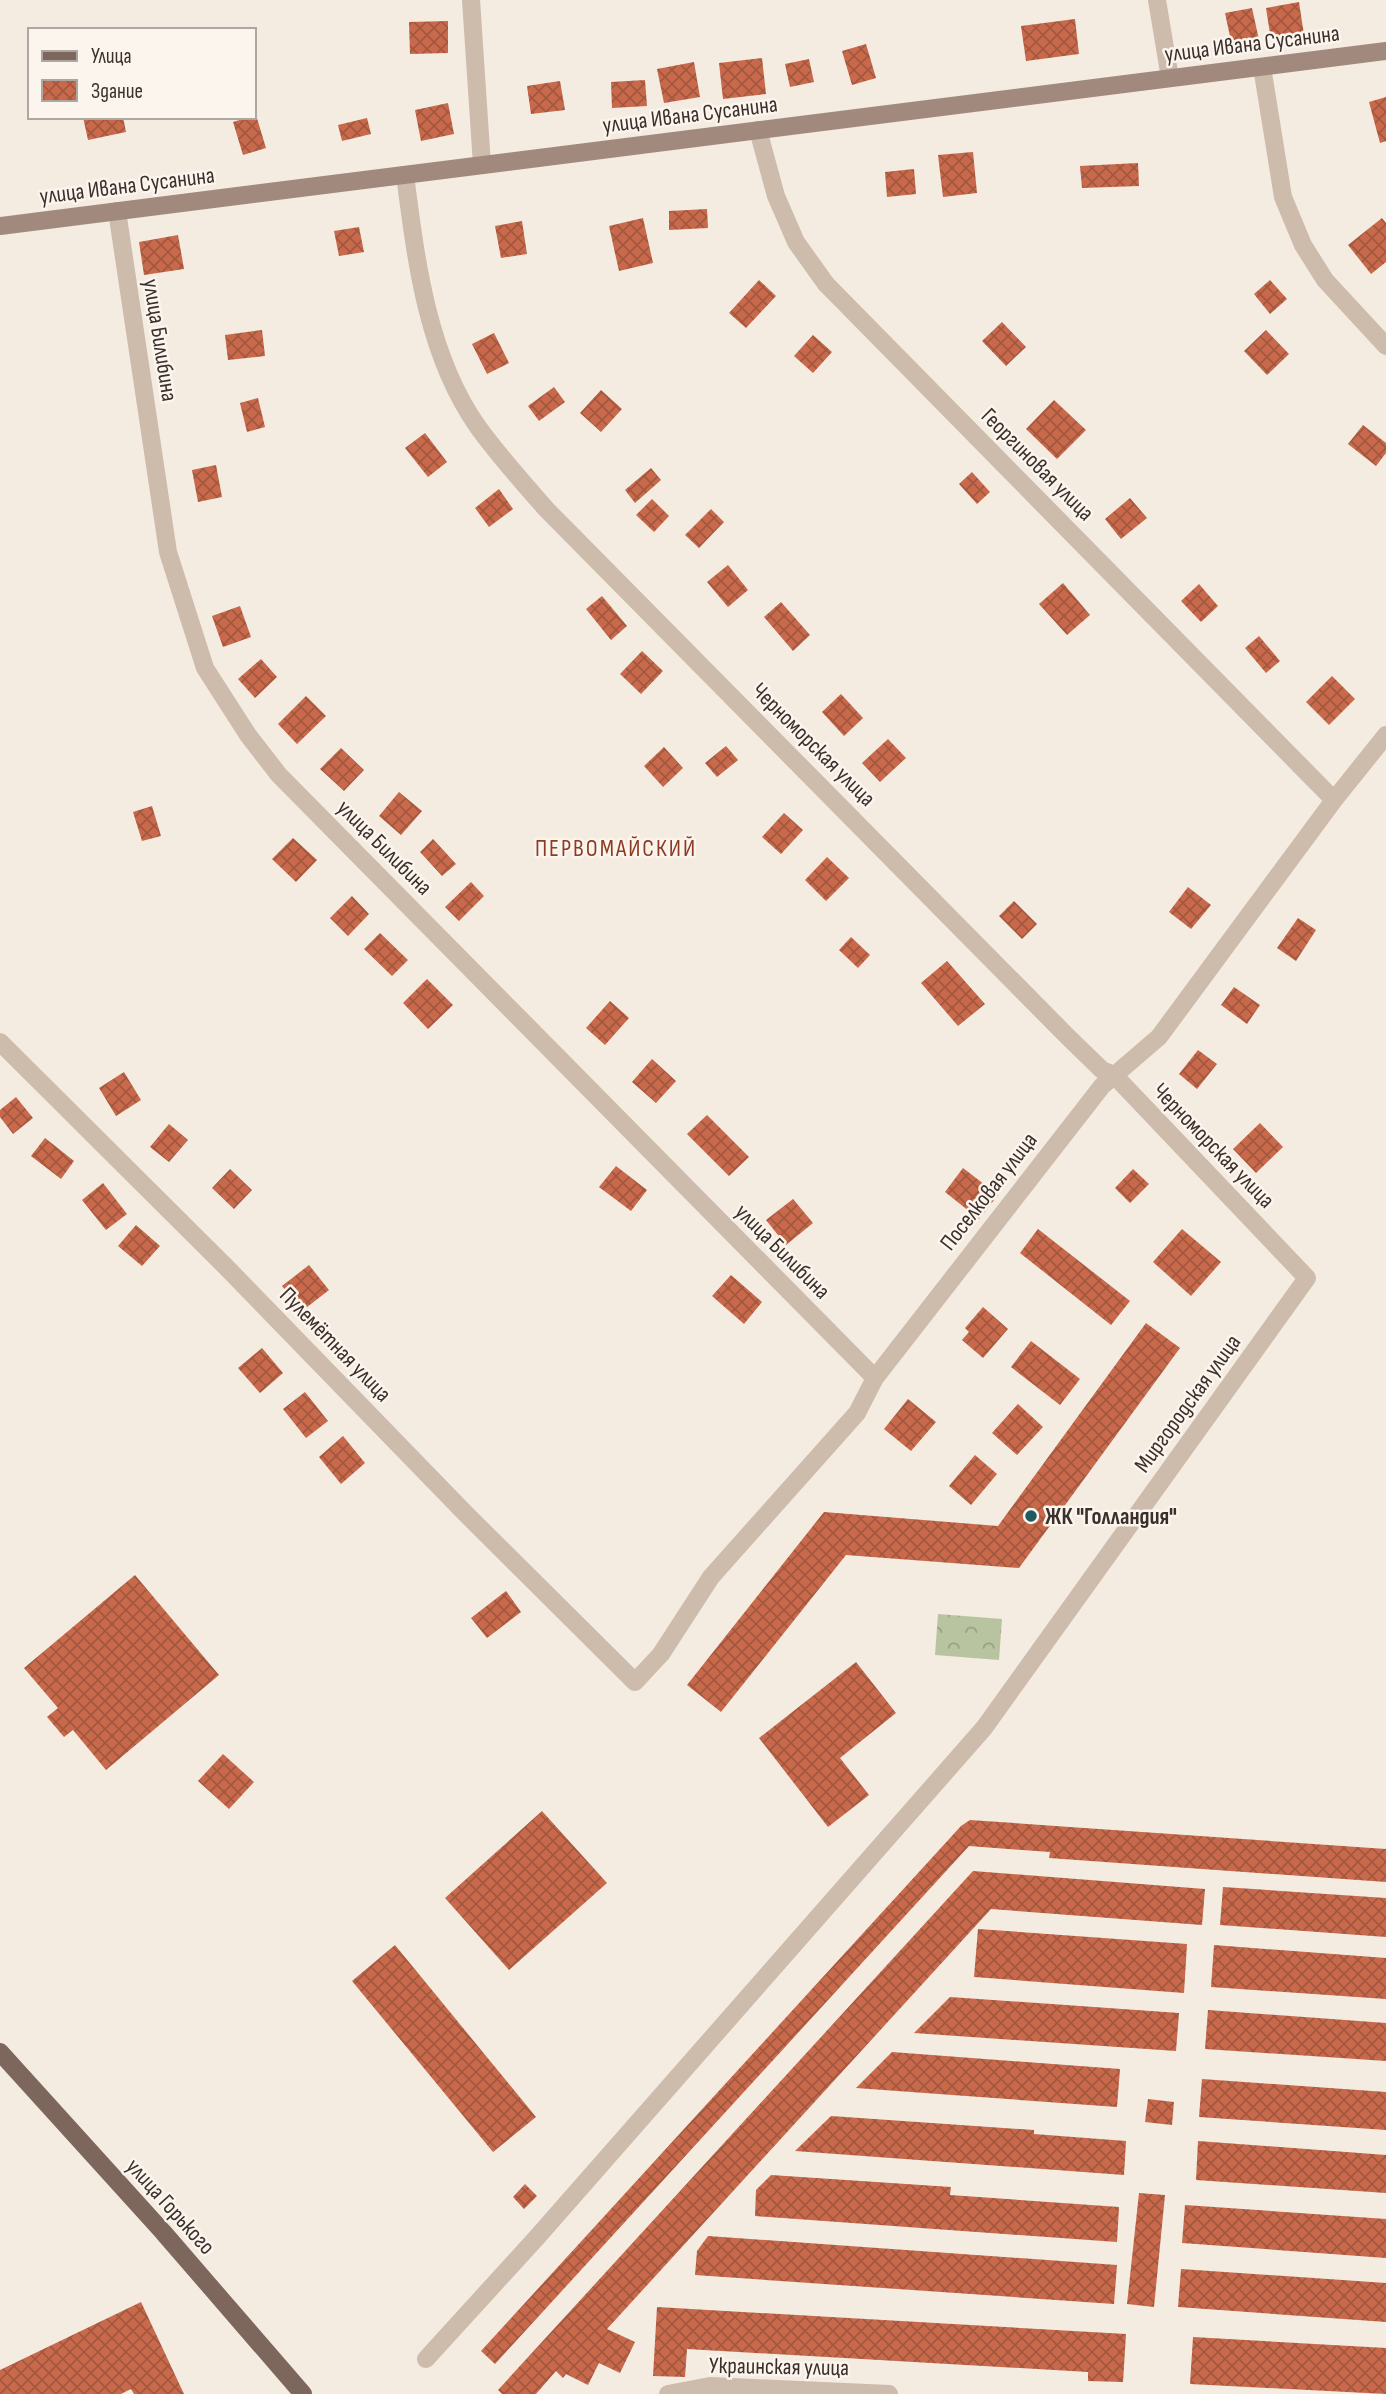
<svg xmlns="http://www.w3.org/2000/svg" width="1386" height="2394" font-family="'Sofia Sans Condensed',sans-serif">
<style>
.forest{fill:url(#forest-crowns)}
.building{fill:url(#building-cross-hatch)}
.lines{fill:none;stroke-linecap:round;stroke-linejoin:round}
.street{stroke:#cdbbac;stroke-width:18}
.secondary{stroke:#a18a7d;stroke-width:18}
.primary{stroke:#7d675c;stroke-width:18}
.poi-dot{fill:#1f5a5e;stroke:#fbf5ee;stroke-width:2.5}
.labels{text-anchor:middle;stroke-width:5;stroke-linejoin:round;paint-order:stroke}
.street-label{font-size:23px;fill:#3b302b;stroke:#fbf5ee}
.poi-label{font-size:23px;font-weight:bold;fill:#3b302b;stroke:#fbf5ee;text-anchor:start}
.neighbourhood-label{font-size:24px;letter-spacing:2px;fill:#8c3b22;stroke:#fbf5ee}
</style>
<defs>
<pattern id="forest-crowns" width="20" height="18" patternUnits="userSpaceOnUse" patternTransform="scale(1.75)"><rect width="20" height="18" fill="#b8c4a0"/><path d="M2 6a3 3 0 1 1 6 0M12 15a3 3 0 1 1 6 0" fill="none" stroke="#97a083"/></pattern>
<pattern id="building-cross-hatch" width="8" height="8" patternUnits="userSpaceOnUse" patternTransform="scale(1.75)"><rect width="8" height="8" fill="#c8694b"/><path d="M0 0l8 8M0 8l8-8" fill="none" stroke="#a4573f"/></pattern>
</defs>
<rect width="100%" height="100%" fill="#f4ebe1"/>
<path class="forest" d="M 938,1614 L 1002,1619 L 999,1660 L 935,1655 Z"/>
<path class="building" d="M 1299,2 L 1304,35 L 1271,40 L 1266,8 Z
M 1252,8 L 1259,40 L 1232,46 L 1225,13 Z
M 1075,19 L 1079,54 L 1026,61 L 1021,26 Z
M 448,21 L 448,53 L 410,54 L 409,22 Z
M 866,44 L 876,78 L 852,85 L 842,51 Z
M 762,58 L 766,94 L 723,99 L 719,63 Z
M 809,59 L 814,82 L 790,87 L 785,64 Z
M 694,62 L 700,97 L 664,103 L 657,69 Z
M 645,80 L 647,106 L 612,108 L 611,82 Z
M 560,81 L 565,110 L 531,114 L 527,86 Z
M 1386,97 L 1386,141 L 1380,143 L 1369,102 Z
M 448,103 L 454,134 L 421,141 L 415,110 Z
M 256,115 L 266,148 L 243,155 L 233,122 Z
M 83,117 L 123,117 L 126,132 L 88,140 Z
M 367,118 L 371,134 L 342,141 L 338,125 Z
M 973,152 L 977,193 L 943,197 L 938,155 Z
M 1138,163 L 1139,186 L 1082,188 L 1080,166 Z
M 914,169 L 916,194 L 887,197 L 885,172 Z
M 707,209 L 708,228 L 669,230 L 669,211 Z
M 643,218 L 653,263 L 619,271 L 609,226 Z
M 1382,218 L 1386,223 L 1386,262 L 1371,274 L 1348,245 Z
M 522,221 L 527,254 L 501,258 L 495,226 Z
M 359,227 L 364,252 L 339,256 L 334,231 Z
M 178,235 L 184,269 L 144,275 L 139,242 Z
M 759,280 L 776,296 L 746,328 L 729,313 Z
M 1270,280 L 1287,299 L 1270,314 L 1254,294 Z
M 1002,322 L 1026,347 L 1006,366 L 982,341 Z
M 262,330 L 265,356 L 228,360 L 225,335 Z
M 1266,330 L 1289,354 L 1267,375 L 1244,351 Z
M 494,333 L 509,363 L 487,374 L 472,344 Z
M 813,335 L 832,352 L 813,373 L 794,356 Z
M 554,387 L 565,402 L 539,421 L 528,406 Z
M 601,390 L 622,409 L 601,432 L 580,413 Z
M 258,398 L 265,427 L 247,432 L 240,403 Z
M 1054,400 L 1086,430 L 1057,459 L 1026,429 Z
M 1363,425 L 1386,443 L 1386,453 L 1376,466 L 1348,444 Z
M 425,433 L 447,462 L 428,477 L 405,448 Z
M 216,465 L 222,497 L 198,502 L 192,470 Z
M 651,468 L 661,480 L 635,503 L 625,490 Z
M 972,472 L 990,492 L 977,504 L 959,484 Z
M 499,489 L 513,509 L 489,527 L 475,508 Z
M 1130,498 L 1147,518 L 1121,539 L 1105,519 Z
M 652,499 L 669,516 L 654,532 L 636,515 Z
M 711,509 L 724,522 L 699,548 L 685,535 Z
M 728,565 L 748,590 L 728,607 L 707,582 Z
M 1063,583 L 1090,615 L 1067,635 L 1039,604 Z
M 1199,584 L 1218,606 L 1201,622 L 1181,601 Z
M 602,596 L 627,626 L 611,640 L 586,609 Z
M 781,602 L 810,635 L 793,651 L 764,617 Z
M 240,606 L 251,637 L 223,647 L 212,616 Z
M 1259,636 L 1280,661 L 1266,673 L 1245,648 Z
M 642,651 L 663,671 L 641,694 L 620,674 Z
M 261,659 L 277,677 L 255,698 L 238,679 Z
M 1332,676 L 1355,699 L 1329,725 L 1306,702 Z
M 841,694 L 863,718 L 844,736 L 822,712 Z
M 306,696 L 326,716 L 297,744 L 278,724 Z
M 888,739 L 906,758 L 880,782 L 862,763 Z
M 726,746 L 738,760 L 717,777 L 705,763 Z
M 664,747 L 683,768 L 663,787 L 644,766 Z
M 341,748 L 364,770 L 344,791 L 320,769 Z
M 399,792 L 422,811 L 401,835 L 379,816 Z
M 152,806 L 161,836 L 142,841 L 133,812 Z
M 784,813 L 803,830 L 781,854 L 762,837 Z
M 293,838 L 317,860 L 296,882 L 272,859 Z
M 433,839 L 456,864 L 442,876 L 420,852 Z
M 827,857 L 849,878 L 826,901 L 805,880 Z
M 471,882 L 484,896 L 459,921 L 445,907 Z
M 1188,887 L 1211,905 L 1191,929 L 1169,912 Z
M 352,896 L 369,914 L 348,936 L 330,918 Z
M 1014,901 L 1037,924 L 1022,939 L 999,916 Z
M 1298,918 L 1316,930 L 1296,961 L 1277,948 Z
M 380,933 L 408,960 L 392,976 L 364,949 Z
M 851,937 L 870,955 L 858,968 L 839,950 Z
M 947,961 L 985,1004 L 958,1026 L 921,983 Z
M 427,979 L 453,1005 L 428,1029 L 403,1003 Z
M 1234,987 L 1260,1005 L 1247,1024 L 1221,1005 Z
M 610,1001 L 629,1018 L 605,1045 L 586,1028 Z
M 1198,1050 L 1217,1064 L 1197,1089 L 1179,1074 Z
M 652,1059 L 676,1081 L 656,1103 L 632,1082 Z
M 124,1072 L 141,1100 L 116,1116 L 99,1088 Z
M 16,1097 L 33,1118 L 13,1134 L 0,1117 L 0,1110 Z
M 707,1115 L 749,1157 L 729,1176 L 687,1134 Z
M 1260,1123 L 1283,1147 L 1256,1173 L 1233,1149 Z
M 169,1124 L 188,1140 L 169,1162 L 150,1147 Z
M 45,1138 L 74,1161 L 61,1179 L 31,1156 Z
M 616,1166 L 647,1190 L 631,1211 L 599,1187 Z
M 963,1168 L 998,1195 L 979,1219 L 945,1192 Z
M 230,1169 L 252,1190 L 234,1209 L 212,1188 Z
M 1133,1169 L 1149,1184 L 1130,1203 L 1115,1188 Z
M 103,1183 L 127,1214 L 106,1230 L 82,1200 Z
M 793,1199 L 813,1223 L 786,1245 L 766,1220 Z
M 136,1225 L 160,1246 L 142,1266 L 118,1246 Z
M 1038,1229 L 1130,1301 L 1111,1325 L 1020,1253 Z
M 1182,1229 L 1221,1262 L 1191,1296 L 1153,1262 Z
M 309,1265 L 329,1290 L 302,1311 L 282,1286 Z
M 731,1275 L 762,1302 L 744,1324 L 712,1296 Z
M 983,1307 L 1008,1329 L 983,1358 L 962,1340 L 969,1332 L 965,1328 Z
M 1146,1323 L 1180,1348 L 1019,1568 L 846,1555 L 721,1712 L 687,1685 L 824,1512 L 998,1526 Z
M 1031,1341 L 1080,1379 L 1060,1405 L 1011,1367 Z
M 262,1348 L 283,1373 L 260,1393 L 238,1368 Z
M 305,1392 L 328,1421 L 306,1438 L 283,1409 Z
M 908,1399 L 936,1422 L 911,1451 L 884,1429 Z
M 1018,1404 L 1043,1427 L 1017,1455 L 992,1433 Z
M 343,1436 L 365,1463 L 341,1484 L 319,1457 Z
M 975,1455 L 997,1474 L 971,1505 L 949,1486 Z
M 135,1575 L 219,1675 L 106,1770 L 73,1730 L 64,1737 L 47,1717 L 58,1708 L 24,1668 Z
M 506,1591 L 521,1612 L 487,1638 L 471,1618 Z
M 856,1662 L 896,1713 L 840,1758 L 869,1795 L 828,1827 L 759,1738 Z
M 223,1754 L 254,1782 L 229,1809 L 198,1781 Z
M 542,1811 L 607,1883 L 509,1970 L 445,1898 Z
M 970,1820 L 1386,1849 L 1386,1882 L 1049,1858 L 1050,1852 L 969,1846 L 495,2364 L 481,2351 L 961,1826 Z
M 973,1871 L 1205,1889 L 1202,1925 L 991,1909 L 607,2329 L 635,2342 L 620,2373 L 599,2363 L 588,2385 L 566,2374 L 563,2378 L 556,2371 L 536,2394 L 502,2394 L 498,2390 Z
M 1223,1887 L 1386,1898 L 1386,1937 L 1220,1925 Z
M 978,1929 L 1187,1944 L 1184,1993 L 974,1977 Z
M 395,1945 L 536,2117 L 493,2152 L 352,1981 Z
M 1214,1945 L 1386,1958 L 1386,1999 L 1211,1987 Z
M 950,1997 L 1179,2013 L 1176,2051 L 914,2033 Z
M 1208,2010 L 1386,2023 L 1386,2061 L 1205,2049 Z
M 892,2052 L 1120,2069 L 1117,2107 L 856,2088 Z
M 1202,2079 L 1386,2092 L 1386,2130 L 1199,2117 Z
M 1148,2099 L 1174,2102 L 1172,2125 L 1145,2122 Z
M 831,2116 L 1034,2130 L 1034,2134 L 1126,2141 L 1124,2175 L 795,2151 Z
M 1198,2141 L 1386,2155 L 1386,2193 L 1196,2180 Z
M 771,2175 L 951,2187 L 950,2195 L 1119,2207 L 1117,2242 L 755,2216 L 756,2190 Z
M 525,2184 L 537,2196 L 524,2209 L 513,2197 Z
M 1139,2193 L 1165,2195 L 1154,2307 L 1127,2304 Z
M 1185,2205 L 1386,2219 L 1386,2258 L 1182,2243 Z
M 708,2236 L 1117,2265 L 1114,2304 L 695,2275 L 697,2251 Z
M 1181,2269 L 1386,2283 L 1386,2322 L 1178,2307 Z
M 141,2302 L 184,2394 L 134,2394 L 131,2389 L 121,2394 L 0,2394 L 0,2370 Z
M 657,2307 L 1126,2334 L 1123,2382 L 1088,2381 L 1088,2372 L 687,2349 L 685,2377 L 653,2376 Z
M 1193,2337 L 1386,2348 L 1386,2394 L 1190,2384 Z"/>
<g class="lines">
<path class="street" d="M 471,0 L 482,165
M 1157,0 L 1170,78
M 1262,67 L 1283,197 L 1303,245 L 1325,280 L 1386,346
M 758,130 L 776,196 L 796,242 L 826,284 L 1334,800
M 405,175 C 416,260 427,355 478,427 C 499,456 523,483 547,510 L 1067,1036 L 1102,1070 L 1114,1075 L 1307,1278 L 984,1728 L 539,2235 L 426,2359
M 117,211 L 168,552 L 205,668 L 248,735 L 279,775 L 875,1378
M 0,1042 L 230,1271 L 466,1514 L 635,1682 L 661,1654 L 711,1577 L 857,1413 L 875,1378 L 1102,1086 L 1159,1037 L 1334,800 L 1386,735
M 668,2394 L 710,2386 L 889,2394"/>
<path class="secondary" d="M 0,226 L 1386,51"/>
<path class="primary" d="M 0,2052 L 163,2232 L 303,2394"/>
</g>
<circle class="poi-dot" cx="1031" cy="1516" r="7"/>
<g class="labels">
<g class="street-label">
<text transform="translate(1252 43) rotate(-7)" y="8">улица Ивана Сусанина</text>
<text transform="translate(690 114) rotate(-7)" y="8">улица Ивана Сусанина</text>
<text transform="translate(127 185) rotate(-7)" y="8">улица Ивана Сусанина</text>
<text transform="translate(161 340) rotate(81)" y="8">улица Билибина</text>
<text transform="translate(1038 464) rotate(45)" y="8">Георгиновая улица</text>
<text transform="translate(814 744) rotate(45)" y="8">Черноморская улица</text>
<text transform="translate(385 847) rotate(45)" y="8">улица Билибина</text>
<text transform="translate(1214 1145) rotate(46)" y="8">Черноморская улица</text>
<text transform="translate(988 1191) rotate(-52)" y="8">Поселковая улица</text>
<text transform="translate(783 1251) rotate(45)" y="8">улица Билибина</text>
<text transform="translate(336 1344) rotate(46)" y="8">Пулемётная улица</text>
<text transform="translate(1187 1403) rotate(-54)" y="8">Миргородская улица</text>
<text transform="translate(171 2206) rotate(48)" y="8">улица Горького</text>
<text transform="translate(779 2366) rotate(1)" y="8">Украинская улица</text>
</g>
<g class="poi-label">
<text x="1045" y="1524">ЖК "Голландия"</text>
</g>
<g class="neighbourhood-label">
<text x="616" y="856">ПЕРВОМАЙСКИЙ</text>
</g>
</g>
<rect x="28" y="28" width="228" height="91" fill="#fbf5ee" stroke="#aea6a0" stroke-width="2"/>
<rect x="42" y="51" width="35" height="10" fill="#7d675c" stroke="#aea6a0" stroke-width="2"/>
<text x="91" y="63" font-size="21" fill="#3b302b">Улица</text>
<rect x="42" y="80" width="35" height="21" fill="url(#building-cross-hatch)" stroke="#aea6a0" stroke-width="2"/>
<text x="91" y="98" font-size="21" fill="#3b302b">Здание</text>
</svg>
